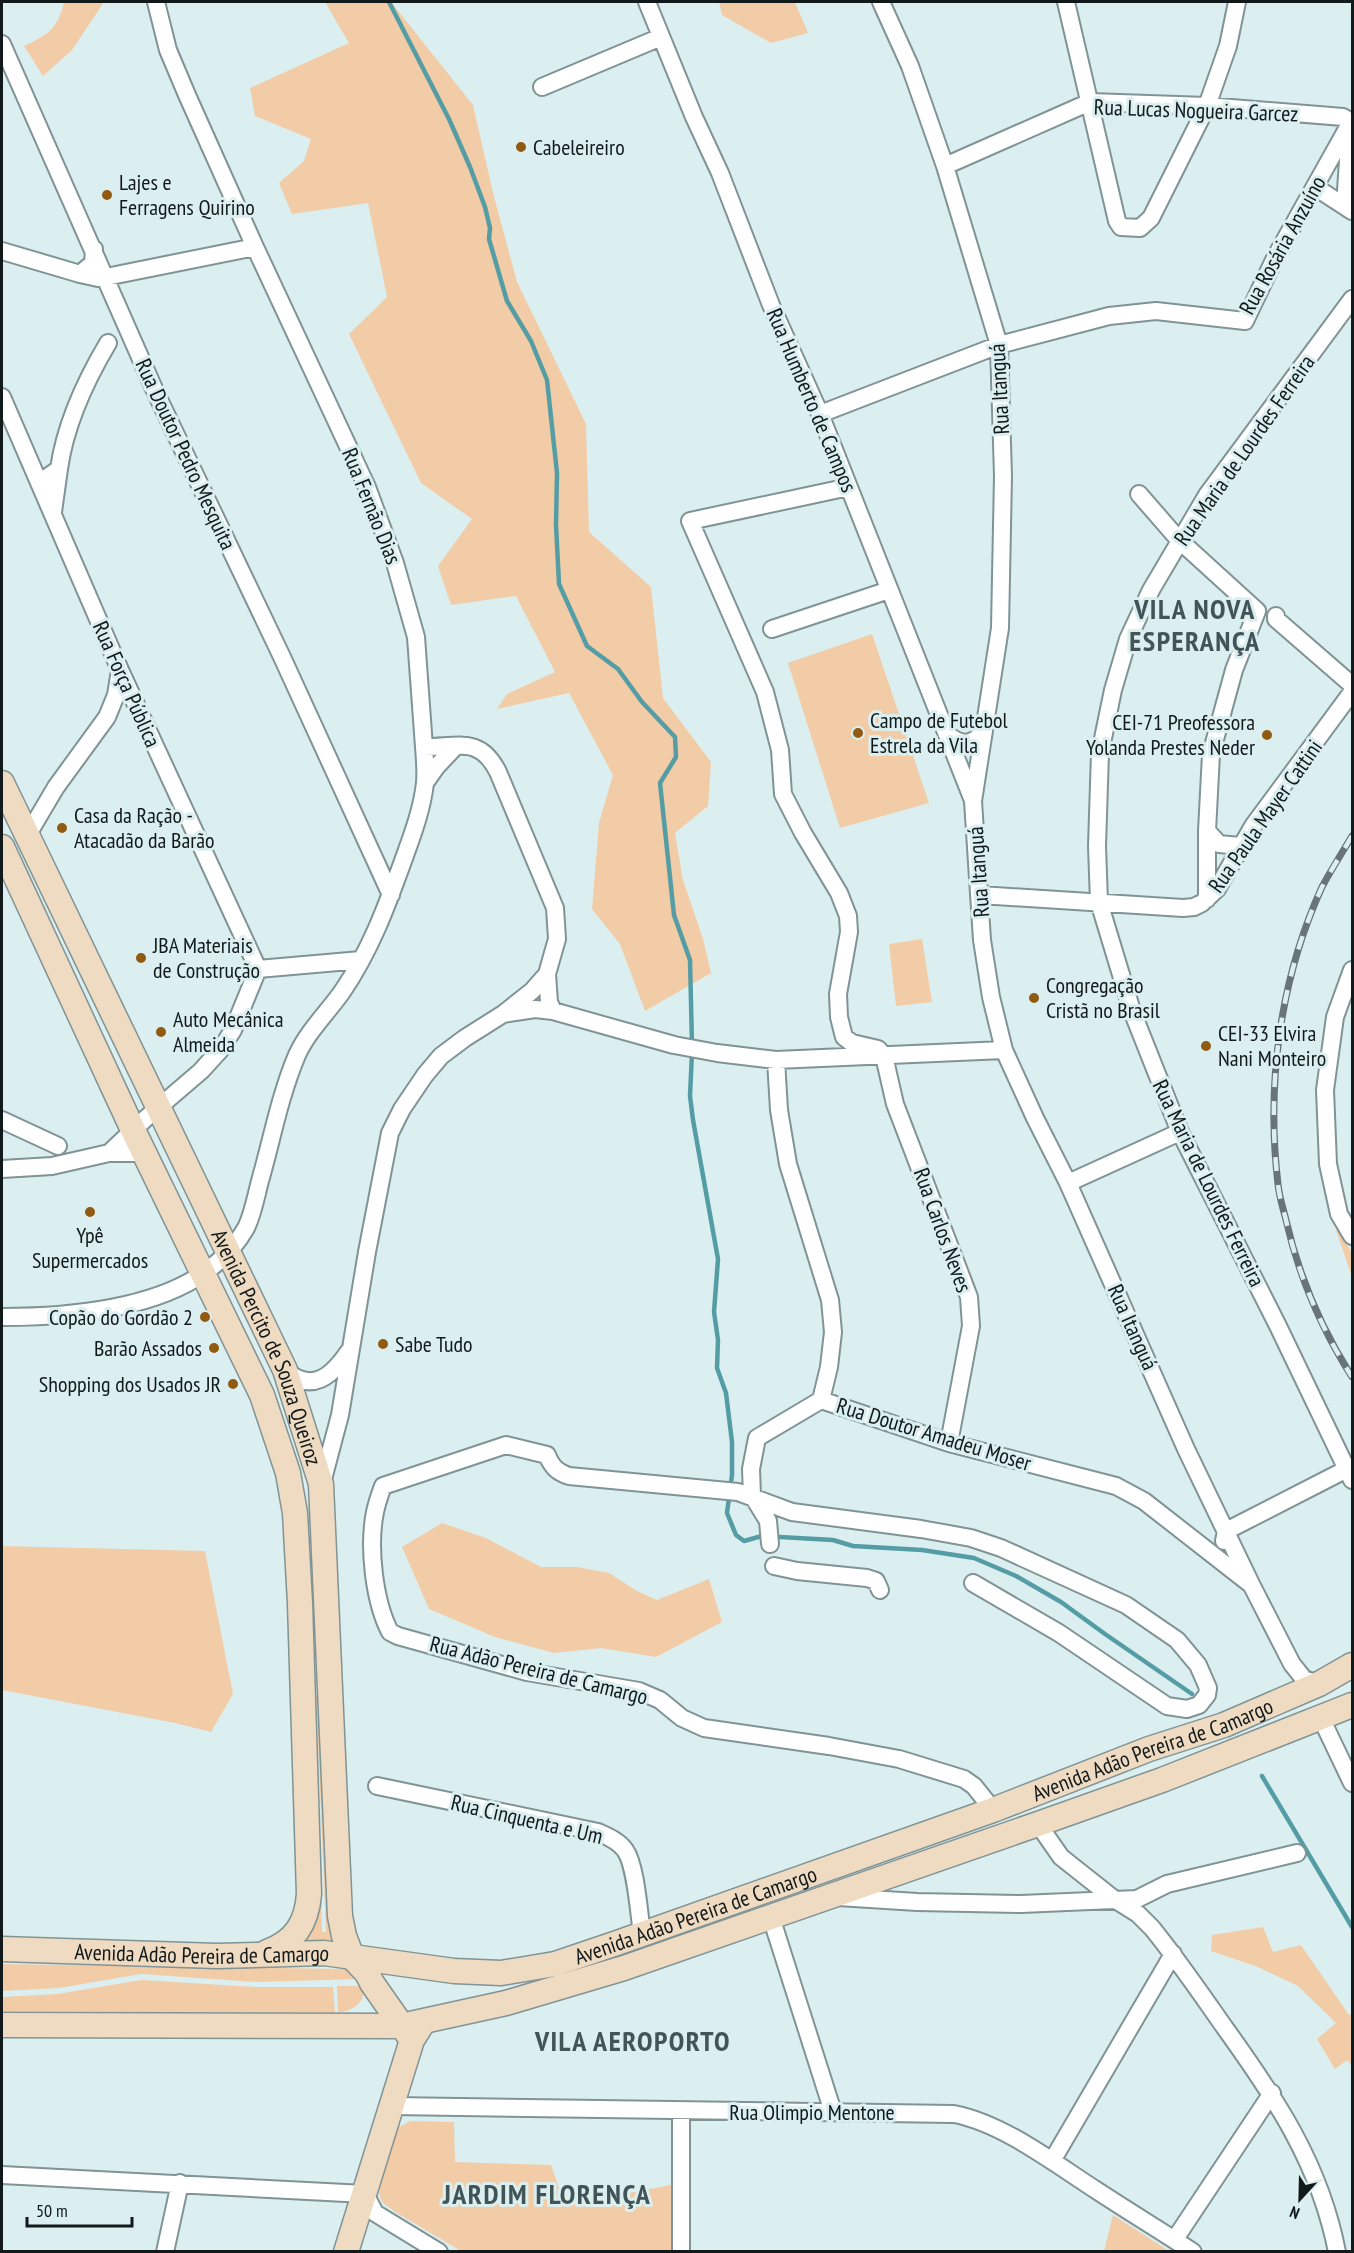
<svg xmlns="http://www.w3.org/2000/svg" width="1354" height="2253" font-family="'PT Sans Narrow',sans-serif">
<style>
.green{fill:#f2cca6}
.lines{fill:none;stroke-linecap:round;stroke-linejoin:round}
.stream{stroke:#559da5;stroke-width:4.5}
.street-casing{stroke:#809395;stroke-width:20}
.secondary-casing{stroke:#809395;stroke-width:27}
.street{stroke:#fff;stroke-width:16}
.secondary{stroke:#efdbc2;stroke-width:24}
.rail-casing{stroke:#687476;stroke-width:7}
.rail{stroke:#dbeff1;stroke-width:4.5;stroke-dasharray:14;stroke-linecap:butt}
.poi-dot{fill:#915a11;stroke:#dbeff1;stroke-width:2}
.labels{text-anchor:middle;stroke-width:6;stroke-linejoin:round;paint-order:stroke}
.street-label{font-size:22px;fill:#12191a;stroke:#dbeff1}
.poi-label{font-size:22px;fill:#12191a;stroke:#dbeff1;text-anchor:start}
.district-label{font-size:28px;font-weight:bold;letter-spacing:1.5px;fill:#435456;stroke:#dbeff1}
</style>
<rect width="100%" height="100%" fill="#dbeff1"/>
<path class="green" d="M 64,2 L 104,2 L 72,50 L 43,76 L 24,46 C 49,34 57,30 64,2 Z
M 325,2 L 391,2 L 473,105 L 493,193 L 517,282 L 586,424 L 589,532 L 651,587 L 663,698 L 711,762 L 708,806 L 675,833 L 683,880 L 703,939 L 711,973 L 645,1011 L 620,944 L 592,909 L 599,823 L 613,775 L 569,693 L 497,709 L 507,694 L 555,672 L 516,596 L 451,605 L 438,566 L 472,519 L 421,483 L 349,334 L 387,297 L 368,203 L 292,214 L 279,183 L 304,161 L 311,139 L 255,116 L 250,88 L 349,43 Z
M 719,2 L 795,2 L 808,33 L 771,43 L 722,15 Z
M 872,634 L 929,803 L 840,828 L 788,663 Z
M 973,714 L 970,730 L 964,730 L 956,715 Z
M 922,939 L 932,1002 L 896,1006 L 889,944 Z
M 1336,1230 L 1338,1230 L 1352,1253 L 1352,1277 Z
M 442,1523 L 486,1538 L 541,1567 L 577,1567 L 609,1573 L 637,1591 L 657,1600 L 709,1579 L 722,1622 L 656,1657 L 601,1648 L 554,1653 L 495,1637 L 429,1609 L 402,1547 Z
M 2,1546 L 205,1551 L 233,1694 L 211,1732 L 175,1723 L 2,1690 Z
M 316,1695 L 318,1695 L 333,1941 L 333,1945 L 299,1946 L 312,1696 L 320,1848 L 322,1932 L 326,1932 Z
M 1263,1927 L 1273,1952 L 1301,1945 L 1349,2015 L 1352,2014 L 1352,2066 L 1347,2060 L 1335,2069 L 1317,2039 L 1336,2023 L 1298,1986 L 1258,1967 L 1211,1951 L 1212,1935 Z
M 2,1964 L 346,1969 L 358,1979 L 256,1982 L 141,1974 L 59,1988 L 2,1991 Z
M 141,1980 L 256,1987 L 333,1987 L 335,2013 L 2,2011 L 2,1997 L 58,1994 Z
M 337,1986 L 363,1986 C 367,2002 353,2011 338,2013 Z
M 410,2121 L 454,2122 L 455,2162 L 551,2165 L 565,2205 L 671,2185 L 671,2251 L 461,2251 L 397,2213 L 383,2203 L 379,2195 L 380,2179 L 399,2127 Z
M 1113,2215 L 1169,2251 L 1104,2251 Z"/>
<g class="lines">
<path class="stream" d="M 389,2 L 449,119 L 470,167 L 485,207 L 490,228 L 489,239 L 507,301 L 531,341 L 547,380 L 557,473 L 556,525 L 559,584 L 587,646 L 618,669 L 642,702 L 675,737 L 676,757 L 660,783 L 674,915 L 690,960 L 692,1044
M 692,1052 L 690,1096 L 693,1120 L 718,1259 L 714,1312 L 718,1340 L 717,1368 L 726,1393 L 732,1442 L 732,1475 L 727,1513 L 736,1535 L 744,1541 L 762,1536 L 833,1540 L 853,1546 L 922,1550 L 974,1558 L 1016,1576 L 1061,1602 L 1105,1634 L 1192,1694
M 1262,1776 L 1352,1927"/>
<defs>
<path id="street" d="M 156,2 L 168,50 L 187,95 L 255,247 L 367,487 L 395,563 L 416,637 L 424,747 C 459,747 480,736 498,772 L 555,908 L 557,939 L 547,974
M 647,2 L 694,117 L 720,173 L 771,305 L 820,414 L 972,798
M 881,2 L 910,66 L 945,166 L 999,345 L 1003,476 L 1000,628 L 973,801 L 982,940 L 991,997 L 1004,1050 L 1035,1118 L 1068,1183 L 1186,1449 L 1252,1586 L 1292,1664 L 1304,1679 L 1319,1684
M 1066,2 L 1117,221 L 1121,227 L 1140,228 L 1151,218 L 1207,106 L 1228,46 L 1237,2
M 2,44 L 155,391 L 282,657 L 391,895
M 542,87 L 661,37
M 945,166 L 1090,102 L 1207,106 L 1343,117 L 1351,122
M 1315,187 L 1352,211
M 1345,206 L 1350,129
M 94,249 L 93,263 L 80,274 L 98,278 L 106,277 L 255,247
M 2,251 L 80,274
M 1352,299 L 1207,495 L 1151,590 L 1128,639 L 1113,690 L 1100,753 L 1097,846 L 1099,902 L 1132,1011 L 1180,1132 L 1278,1326 L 1352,1480
M 2,397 L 120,670 L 258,969
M 820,414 L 999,345 L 1109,316 L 1156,311 L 1245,321 L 1276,256 L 1351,122
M 59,469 C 65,426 86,380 108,343
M 39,483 L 59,469 L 53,512
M 849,487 L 690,521 L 765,692 L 780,750 L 783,794 L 803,833 L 839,893 L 848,916 L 849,932 L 838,994 L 839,1017 L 844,1037 L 852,1043 L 878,1049 L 884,1056 L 895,1104 L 969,1297 L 971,1326 L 949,1443
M 1139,494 L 1179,540 L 1257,611 L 1234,670 L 1211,754 L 1207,831 L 1207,899
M 1276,616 L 1276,619 L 1352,685
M 772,629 L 889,590
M 946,733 C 959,745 971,747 983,732
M 425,783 L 437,766 L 456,746
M 1207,831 L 1219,844 L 1240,846
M 27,836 L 56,787 L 107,717 L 116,695 L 120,670
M 980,895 L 1183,908 L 1194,907 L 1202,903 L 1217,889 L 1253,826 L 1352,692
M 258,969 L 361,960
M 1352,970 L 1335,1017 L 1325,1090 L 1328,1164 L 1339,1214 L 1352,1236
M 503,1014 L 532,991 L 547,974 L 549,1002 L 553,1011
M 776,1060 L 779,1110 L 788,1164 L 830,1300 L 833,1332 L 829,1367 L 821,1400 L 949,1443 L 1116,1486 L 1144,1501 L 1249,1583
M 2,1120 L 58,1146
M 145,1153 L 109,1153 L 145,1119 L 201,1071 L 221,1049 L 233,1030 L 258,969
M 2,1169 L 52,1166 L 109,1153
M 1068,1183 L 1180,1132
M 2,1317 C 68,1317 161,1309 213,1266 C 226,1256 238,1242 246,1228 C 253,1214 256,1196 260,1181 C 272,1139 280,1095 297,1055 C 308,1031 327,1013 342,992 C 370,951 386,908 403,861 C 412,836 422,810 425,783 C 426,771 425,759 424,747
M 285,1370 C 312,1394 332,1376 349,1351
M 322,1483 L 340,1415 L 367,1252 L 390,1133 L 402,1109 L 425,1075 L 441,1056 L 465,1038 L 503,1014 L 535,1009 L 553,1011 L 674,1045 L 717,1053 L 776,1060 L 1004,1050
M 1224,1541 L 1226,1531 L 1347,1469
M 770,1544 L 768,1521 L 752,1495 L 751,1469 L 757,1438 L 821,1400
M 774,1566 L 797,1571 L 867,1578 L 876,1581 L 880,1590
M 973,1583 L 1059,1633 L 1167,1706 L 1187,1709 L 1199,1705 L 1207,1695 L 1208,1688 L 1198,1665 L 1177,1640 L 1126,1605 L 1001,1548 L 971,1538 L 921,1529 L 792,1512 L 738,1492 L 569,1476 C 557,1472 552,1467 547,1455 L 506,1445 L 383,1486 C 380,1494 377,1503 375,1512 C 368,1547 374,1601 390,1632 L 398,1636 L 527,1672 L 639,1691 L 660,1700 L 682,1718 L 704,1728 L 829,1746 L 899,1759 L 964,1779 L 974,1786 L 993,1810
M 1321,1718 L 1352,1783
M 377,1786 L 598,1832 C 607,1836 619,1841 625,1850 C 636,1865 639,1914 642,1934
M 1038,1824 L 1061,1857 L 1114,1899 L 1138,1914 L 1152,1928 C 1178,1960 1201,1994 1225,2028 C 1276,2099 1320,2164 1337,2252
M 838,1897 L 917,1902 L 1021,1904 L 1137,1899 L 1167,1884 L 1297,1853
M 771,1917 L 833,2112
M 392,2106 L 954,2114 C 1002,2123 1054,2163 1096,2190 C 1128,2211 1161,2231 1193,2252
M 681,2111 L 681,2252
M 1052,2161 L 1173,1954
M 2,2175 L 365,2194 L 375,2213 L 439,2252
M 1175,2239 L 1272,2093
M 165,2252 L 180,2183"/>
<g id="secondary">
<path id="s1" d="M 2,783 L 285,1370 L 321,1484 L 340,1916 L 344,1936 L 352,1957 L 367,1973 L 372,1983 L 409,2036"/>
<path d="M 2,847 L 133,1130 L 262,1395 L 288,1473 L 295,1513 L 300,1603 L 309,1894 C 307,1923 295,1942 267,1952"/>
<path id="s2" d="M 2,1949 L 217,1956 L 324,1953 L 454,1971 L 501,1973 L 555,1964 L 617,1943 L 993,1810 L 1149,1749 L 1224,1725 L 1319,1684 L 1352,1665"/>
<path d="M 2,2025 L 401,2026 L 506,2003 L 624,1968 L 1038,1824 L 1162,1780 L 1352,1705"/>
<path d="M 346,2252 L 412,2040 L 422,2024"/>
</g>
</defs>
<use href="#street" class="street-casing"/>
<use href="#secondary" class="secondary-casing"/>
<use href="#street" class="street"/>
<use href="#secondary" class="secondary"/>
<defs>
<path id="rail" d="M 1352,836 C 1342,853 1331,870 1322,887 C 1280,979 1266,1084 1278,1184 C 1279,1196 1283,1208 1286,1220 C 1299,1277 1321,1328 1352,1377"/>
</defs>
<use href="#rail" class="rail-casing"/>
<use href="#rail" class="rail"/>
</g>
<g class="poi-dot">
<circle cx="521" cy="147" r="6"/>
<circle cx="107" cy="195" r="6"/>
<circle cx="858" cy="733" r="6"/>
<circle cx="1267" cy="735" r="6"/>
<circle cx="62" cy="828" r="6"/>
<circle cx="141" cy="958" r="6"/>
<circle cx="1034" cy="998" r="6"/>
<circle cx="161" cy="1032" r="6"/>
<circle cx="1206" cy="1046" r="6"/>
<circle cx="90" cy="1212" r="6"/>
<circle cx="205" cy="1317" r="6"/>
<circle cx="383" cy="1344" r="6"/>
<circle cx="214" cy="1348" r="6"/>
<circle cx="233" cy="1384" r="6"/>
</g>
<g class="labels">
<g class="street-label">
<text transform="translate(1196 110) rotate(2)" y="8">Rua Lucas Nogueira Garcez</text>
<text transform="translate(1282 245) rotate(-61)" y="8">Rua Rosária Anzuíno</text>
<text transform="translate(999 389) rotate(-93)" y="8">Rua Itanguá</text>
<text transform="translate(812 400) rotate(67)" y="8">Rua Humberto de Campos</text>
<text transform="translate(1244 450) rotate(-55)" y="8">Rua Maria de Lourdes Ferreira</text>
<text transform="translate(186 454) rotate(65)" y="8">Rua Doutor Pedro Mesquita</text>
<text transform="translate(372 506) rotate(68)" y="8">Rua Fernão Dias</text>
<text transform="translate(127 684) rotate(66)" y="8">Rua Força Pública</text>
<text transform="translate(1265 816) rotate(-55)" y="8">Rua Paula Mayer Cattini</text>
<text transform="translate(978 872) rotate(-94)" y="8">Rua Itanguá</text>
<text transform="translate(1209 1183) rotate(64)" y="8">Rua Maria de Lourdes Ferreira</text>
<text transform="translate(943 1230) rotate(70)" y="8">Rua Carlos Neves</text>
<text transform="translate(1133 1327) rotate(66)" y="8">Rua Itanguá</text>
<text dy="8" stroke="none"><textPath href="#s1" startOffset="624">Avenida Percito de Souza Queiroz</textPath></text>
<text transform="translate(934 1434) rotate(17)" y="8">Rua Doutor Amadeu Moser</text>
<text transform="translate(539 1670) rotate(14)" y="8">Rua Adão Pereira de Camargo</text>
<text dy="8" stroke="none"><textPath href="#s2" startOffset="1190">Avenida Adão Pereira de Camargo</textPath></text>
<text transform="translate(527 1819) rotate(13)" y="8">Rua Cinquenta e Um</text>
<text dy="8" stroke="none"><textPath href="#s2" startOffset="704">Avenida Adão Pereira de Camargo</textPath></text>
<text dy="8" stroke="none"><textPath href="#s2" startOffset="200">Avenida Adão Pereira de Camargo</textPath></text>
<text x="812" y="2120">Rua Olimpio Mentone</text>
</g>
<g class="poi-label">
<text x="533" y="155">Cabeleireiro</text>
<text x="119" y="190">Lajes e<tspan x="119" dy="25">Ferragens Quirino</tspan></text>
<text x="870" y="728">Campo de Futebol<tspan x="870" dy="25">Estrela da Vila</tspan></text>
<text x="1255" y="730" text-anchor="end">CEI-71 Preofessora<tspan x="1255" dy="25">Yolanda Prestes Neder</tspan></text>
<text x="74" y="823">Casa da Ração -<tspan x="74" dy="25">Atacadão da Barão</tspan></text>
<text x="153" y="953">JBA Materiais<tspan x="153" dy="25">de Construção</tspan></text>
<text x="1046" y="993">Congregação<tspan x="1046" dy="25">Cristã no Brasil</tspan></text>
<text x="173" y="1027">Auto Mecânica<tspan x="173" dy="25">Almeida</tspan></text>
<text x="1218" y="1041">CEI-33 Elvira<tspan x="1218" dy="25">Nani Monteiro</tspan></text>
<text x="90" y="1243" text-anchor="middle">Ypê<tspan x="90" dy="25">Supermercados</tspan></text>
<text x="193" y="1325" text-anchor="end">Copão do Gordão 2</text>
<text x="395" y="1352">Sabe Tudo</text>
<text x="202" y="1356" text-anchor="end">Barão Assados</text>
<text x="221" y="1392" text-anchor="end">Shopping dos Usados JR</text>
</g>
<g class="district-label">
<text x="1195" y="619">VILA NOVA<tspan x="1195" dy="32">ESPERANÇA</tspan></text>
<text x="633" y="2051">VILA AEROPORTO</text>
<text x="547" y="2204">JARDIM FLORENÇA</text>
</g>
</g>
<rect width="1354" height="2253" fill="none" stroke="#12191a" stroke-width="6"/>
<g transform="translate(1300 2199) rotate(202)" stroke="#dbeff1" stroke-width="4.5" paint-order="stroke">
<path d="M0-4.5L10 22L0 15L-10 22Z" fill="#12191a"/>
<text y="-9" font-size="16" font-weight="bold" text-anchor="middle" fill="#12191a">N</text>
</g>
<path d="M27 2217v9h105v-9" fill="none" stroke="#12191a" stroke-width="3"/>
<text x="36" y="2217" font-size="18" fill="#12191a" stroke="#dbeff1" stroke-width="4.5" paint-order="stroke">50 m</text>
</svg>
